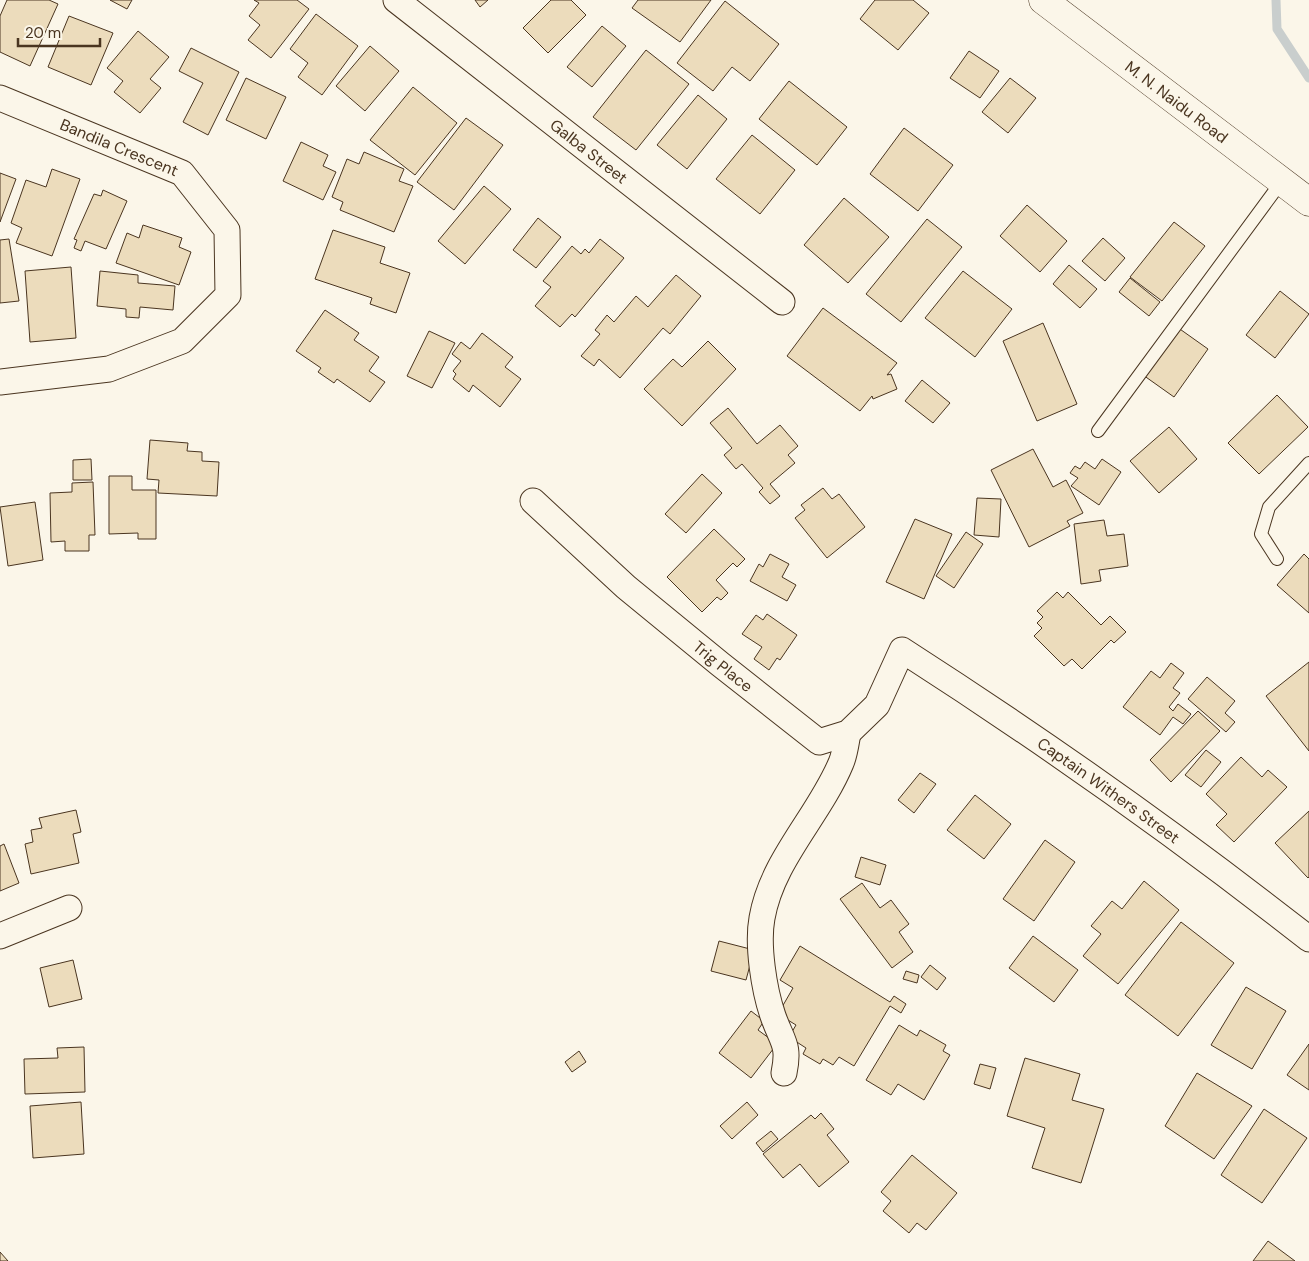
<svg xmlns="http://www.w3.org/2000/svg" width="1309" height="1261" font-family="'DM Sans',sans-serif">
<style>
.lines{fill:none;stroke-linecap:round;stroke-linejoin:round}
.stream{stroke:#c9cecd;stroke-width:9}
.building{fill:#ecdcbc;stroke:#4a3520}
.service-casing{stroke:#4a3520;stroke-width:14}
.minor-casing{stroke:#4a3520;stroke-width:27}
.secondary-casing{stroke:#4a3520;stroke-width:29}
.service{stroke:#fbf6e9;stroke-width:12}
.minor{stroke:#fbf6e9;stroke-width:25}
.secondary{stroke:#fbf6e9;stroke-width:28}
.labels{text-anchor:middle;stroke-width:4;stroke-linejoin:round;paint-order:stroke}
.street-label{font-size:16px;fill:#4a3520;stroke:#fbf6e9}
</style>
<rect width="100%" height="100%" fill="#fbf6e9"/>
<g class="lines">
<path class="stream" d="M 1276,0 L 1277,29 L 1309,78"/>
</g>
<path class="building" d="M 7,0 L 49,0 L 58,4 L 30,66 L 0,52 L 0,16 Z
M 110,0 L 132,0 L 127,9 Z
M 254,0 L 297,0 L 309,9 L 271,58 L 248,40 L 260,25 L 249,16 L 259,3 Z
M 475,0 L 488,0 L 480,7 Z
M 551,0 L 571,0 L 586,15 L 548,53 L 523,28 Z
M 638,0 L 711,0 L 680,42 L 632,8 Z
M 875,0 L 913,0 L 929,13 L 898,50 L 860,19 Z
M 725,1 L 779,44 L 750,81 L 732,67 L 713,91 L 677,63 Z
M 316,14 L 358,46 L 322,95 L 298,77 L 308,63 L 290,49 Z
M 69,16 L 113,33 L 91,85 L 48,67 Z
M 602,26 L 626,46 L 592,87 L 567,67 Z
M 138,31 L 169,57 L 150,79 L 161,88 L 140,113 L 114,92 L 123,81 L 107,68 Z
M 370,46 L 399,71 L 365,111 L 336,86 Z
M 191,48 L 239,72 L 208,135 L 183,122 L 203,83 L 179,71 Z
M 646,50 L 689,84 L 636,150 L 593,117 Z
M 969,51 L 999,71 L 980,98 L 950,78 Z
M 246,78 L 286,97 L 266,139 L 226,120 Z
M 1010,78 L 1036,98 L 1008,133 L 982,112 Z
M 789,81 L 847,127 L 817,165 L 759,119 Z
M 413,87 L 457,123 L 415,175 L 370,140 Z
M 698,95 L 727,119 L 687,169 L 657,145 Z
M 466,118 L 503,145 L 454,210 L 417,182 Z
M 904,128 L 953,165 L 918,211 L 870,174 Z
M 752,135 L 795,170 L 760,214 L 716,179 Z
M 301,142 L 328,155 L 323,166 L 336,172 L 323,200 L 283,181 Z
M 364,152 L 404,169 L 399,181 L 413,186 L 394,232 L 340,210 L 343,202 L 332,197 L 347,159 L 359,164 Z
M 52,169 L 80,179 L 52,256 L 16,243 L 22,228 L 11,223 L 26,180 L 46,187 Z
M 0,173 L 16,179 L 0,222 Z
M 484,186 L 511,209 L 465,264 L 438,241 Z
M 103,190 L 127,201 L 106,249 L 85,241 L 81,251 L 74,248 L 77,240 L 74,239 L 94,194 L 101,196 Z
M 844,198 L 889,237 L 848,283 L 804,245 Z
M 1027,205 L 1067,241 L 1040,272 L 1000,236 Z
M 538,218 L 561,237 L 536,268 L 513,250 Z
M 927,219 L 962,247 L 901,322 L 866,294 Z
M 1174,222 L 1205,246 L 1162,301 L 1130,277 Z
M 143,225 L 182,238 L 179,247 L 191,252 L 179,285 L 116,263 L 127,233 L 139,238 Z
M 333,230 L 385,247 L 380,263 L 410,273 L 396,313 L 370,304 L 372,298 L 315,279 Z
M 1103,238 L 1125,258 L 1105,281 L 1082,261 Z
M 9,239 L 19,301 L 0,303 L 0,240 Z
M 600,239 L 624,258 L 575,317 L 572,314 L 560,327 L 535,306 L 551,287 L 543,281 L 572,246 L 581,254 L 585,249 L 589,253 Z
M 1069,265 L 1097,289 L 1080,308 L 1053,284 Z
M 71,267 L 76,338 L 30,342 L 25,271 Z
M 100,271 L 138,275 L 138,283 L 175,286 L 173,310 L 140,307 L 139,318 L 126,317 L 126,309 L 97,306 Z
M 963,271 L 1012,309 L 975,357 L 925,318 Z
M 676,275 L 701,296 L 670,334 L 663,328 L 620,378 L 599,359 L 594,366 L 581,356 L 600,334 L 595,330 L 607,315 L 614,322 L 636,296 L 648,307 Z
M 1130,278 L 1160,302 L 1149,316 L 1119,292 Z
M 1280,291 L 1309,314 L 1275,358 L 1246,335 Z
M 823,308 L 897,363 L 887,375 L 891,374 L 897,389 L 873,399 L 872,396 L 860,411 L 787,356 Z
M 325,310 L 359,333 L 354,340 L 379,357 L 369,371 L 385,382 L 370,402 L 337,379 L 334,383 L 318,372 L 321,368 L 296,351 Z
M 1043,323 L 1077,404 L 1037,421 L 1003,341 Z
M 1177,327 L 1208,349 L 1174,397 L 1143,375 Z
M 429,331 L 455,343 L 432,388 L 407,376 Z
M 482,333 L 513,357 L 505,367 L 521,379 L 500,407 L 473,385 L 469,392 L 453,379 L 456,374 L 453,371 L 461,361 L 452,354 L 461,342 L 470,349 Z
M 708,341 L 736,369 L 682,426 L 644,389 L 673,359 L 682,367 Z
M 922,380 L 950,403 L 933,423 L 905,401 Z
M 1277,395 L 1308,427 L 1259,474 L 1228,443 Z
M 728,408 L 757,444 L 780,425 L 798,446 L 788,455 L 795,463 L 770,484 L 780,496 L 770,504 L 759,492 L 763,488 L 742,464 L 736,469 L 724,455 L 732,448 L 710,423 Z
M 1169,427 L 1197,459 L 1159,493 L 1130,461 Z
M 150,440 L 188,443 L 187,451 L 202,452 L 202,461 L 219,462 L 217,496 L 158,493 L 159,480 L 147,479 Z
M 1033,449 L 1053,487 L 1066,480 L 1083,513 L 1067,521 L 1070,526 L 1029,547 L 991,470 Z
M 91,459 L 92,480 L 73,480 L 73,460 Z
M 1102,459 L 1121,472 L 1099,505 L 1071,486 L 1078,478 L 1070,473 L 1075,466 L 1080,469 L 1085,462 L 1095,469 Z
M 702,474 L 722,493 L 686,533 L 665,514 Z
M 109,476 L 132,476 L 132,490 L 156,490 L 156,539 L 138,539 L 138,533 L 109,534 Z
M 93,482 L 95,535 L 89,535 L 89,551 L 65,551 L 65,541 L 51,542 L 50,493 L 72,492 L 72,483 Z
M 823,488 L 832,499 L 839,494 L 865,527 L 827,558 L 795,518 L 805,510 L 801,505 Z
M 977,498 L 1001,499 L 999,537 L 974,535 Z
M 35,502 L 43,560 L 8,566 L 0,507 Z
M 915,519 L 952,534 L 924,599 L 886,582 Z
M 1104,520 L 1107,536 L 1124,534 L 1128,566 L 1099,570 L 1101,581 L 1081,584 L 1074,524 Z
M 714,529 L 745,559 L 737,567 L 733,563 L 716,580 L 728,593 L 721,600 L 717,597 L 702,612 L 667,577 Z
M 966,532 L 983,544 L 954,588 L 936,576 Z
M 770,554 L 789,564 L 782,577 L 796,585 L 787,601 L 750,581 L 759,564 L 763,567 Z
M 1304,554 L 1309,559 L 1309,613 L 1277,585 Z
M 1057,592 L 1063,598 L 1068,592 L 1101,625 L 1110,616 L 1126,632 L 1114,643 L 1111,640 L 1082,669 L 1072,659 L 1064,666 L 1034,636 L 1042,628 L 1037,623 L 1043,617 L 1037,611 Z
M 767,614 L 797,635 L 780,660 L 777,658 L 769,670 L 754,659 L 762,647 L 742,634 L 756,615 L 763,620 Z
M 1309,662 L 1309,751 L 1266,696 Z
M 1171,663 L 1184,673 L 1173,688 L 1180,693 L 1169,707 L 1173,711 L 1178,704 L 1191,714 L 1183,724 L 1173,717 L 1160,735 L 1123,707 L 1151,671 L 1160,678 Z
M 1207,677 L 1235,701 L 1225,713 L 1235,722 L 1226,732 L 1188,699 Z
M 1198,711 L 1220,731 L 1171,782 L 1150,760 Z
M 1206,750 L 1221,762 L 1201,787 L 1185,775 Z
M 1241,757 L 1262,777 L 1268,770 L 1287,787 L 1234,842 L 1216,825 L 1227,814 L 1206,794 Z
M 920,773 L 936,784 L 914,813 L 898,800 Z
M 975,795 L 1011,824 L 984,859 L 947,830 Z
M 76,810 L 81,832 L 73,834 L 79,863 L 31,874 L 25,844 L 33,842 L 31,830 L 42,828 L 39,818 Z
M 1309,811 L 1309,877 L 1308,878 L 1275,843 Z
M 1045,840 L 1075,862 L 1034,921 L 1003,899 Z
M 4,844 L 19,883 L 0,891 L 0,846 Z
M 861,857 L 886,865 L 880,885 L 855,877 Z
M 1144,881 L 1179,910 L 1118,984 L 1083,956 L 1101,934 L 1091,926 L 1112,901 L 1122,909 Z
M 862,883 L 880,908 L 891,900 L 909,924 L 899,932 L 913,952 L 892,968 L 840,899 Z
M 1181,922 L 1234,963 L 1178,1036 L 1125,995 Z
M 1033,936 L 1078,970 L 1054,1002 L 1009,968 Z
M 719,941 L 754,950 L 746,980 L 711,971 Z
M 800,946 L 890,1002 L 894,996 L 906,1004 L 901,1013 L 890,1006 L 854,1066 L 839,1057 L 833,1065 L 823,1059 L 820,1064 L 803,1054 L 806,1048 L 789,1037 L 796,1025 L 778,1014 L 793,988 L 780,980 Z
M 73,960 L 82,999 L 49,1007 L 40,968 Z
M 930,965 L 946,978 L 937,990 L 921,977 Z
M 906,971 L 919,975 L 917,983 L 903,979 Z
M 1246,987 L 1286,1011 L 1252,1069 L 1211,1045 Z
M 751,1011 L 764,1021 L 758,1030 L 777,1044 L 751,1078 L 719,1053 Z
M 899,1025 L 917,1036 L 920,1030 L 946,1045 L 943,1051 L 950,1055 L 924,1100 L 898,1084 L 891,1095 L 866,1080 Z
M 1309,1044 L 1309,1090 L 1287,1075 Z
M 84,1047 L 85,1092 L 25,1094 L 24,1059 L 58,1058 L 57,1048 Z
M 579,1051 L 586,1062 L 572,1072 L 565,1062 Z
M 1025,1058 L 1080,1074 L 1072,1100 L 1104,1109 L 1081,1183 L 1032,1168 L 1045,1128 L 1007,1116 Z
M 980,1064 L 996,1068 L 990,1089 L 974,1084 Z
M 1197,1073 L 1252,1106 L 1214,1159 L 1165,1126 Z
M 81,1102 L 84,1154 L 33,1158 L 30,1106 Z
M 747,1102 L 758,1115 L 732,1139 L 720,1126 Z
M 1264,1109 L 1307,1138 L 1262,1203 L 1221,1175 Z
M 821,1113 L 834,1129 L 827,1135 L 849,1162 L 819,1187 L 800,1164 L 783,1178 L 763,1154 L 811,1115 L 815,1119 Z
M 771,1131 L 778,1139 L 763,1152 L 756,1143 Z
M 912,1155 L 957,1193 L 926,1230 L 917,1223 L 909,1233 L 883,1211 L 891,1201 L 881,1192 Z
M 1268,1241 L 1295,1261 L 1253,1261 Z
M 0,1252 L 8,1261 L 0,1261 Z"/>
<g class="lines">
<defs>
<path id="service" d="M 1098,431 L 1282,181
M 1277,559 L 1261,534 L 1269,507 L 1309,463"/>
<g id="minor">
<path id="s1" d="M 396,0 L 782,302"/>
<path id="s2" d="M 0,98 L 182,173 L 227,230 L 228,295 L 182,341 L 109,369 L 0,382"/>
<path id="s3" d="M 533,501 L 626,587 L 720,664 L 819,742 L 848,733 L 877,705 L 902,650 C 1042,740 1178,836 1309,939"/>
<path d="M 0,936 L 69,908"/>
<path d="M 784,1073 C 790,1044 782,1042 773,1016 C 764,990 757,945 762,918 C 772,860 819,816 841,763 C 845,754 846,743 848,733"/>
</g>
<g id="secondary">
<path id="s4" d="M 1043,0 L 1309,202"/>
</g>
</defs>
<use href="#service" class="service-casing"/>
<use href="#minor" class="minor-casing"/>
<use href="#secondary" class="secondary-casing"/>
<use href="#service" class="service"/>
<use href="#minor" class="minor"/>
<use href="#secondary" class="secondary"/>
</g>
<g class="labels">
<g class="street-label">
<text dy="6" stroke="none"><textPath href="#s4" startOffset="168">M. N. Naidu Road</textPath></text>
<text dy="6" stroke="none"><textPath href="#s2" startOffset="129">Bandila Crescent</textPath></text>
<text dy="6" stroke="none"><textPath href="#s1" startOffset="245">Galba Street</textPath></text>
<text dy="6" stroke="none"><textPath href="#s3" startOffset="252">Trig Place</textPath></text>
<text dy="6" stroke="none"><textPath href="#s3" startOffset="755">Captain Withers Street</textPath></text>
</g>
</g>
<path d="M18 38v8h82v-8" fill="none" stroke="#4a3520" stroke-width="2.5"/>
<text x="25" y="38" font-size="15" fill="#4a3520" stroke="#fbf6e9" stroke-width="4" paint-order="stroke">20 m</text>
</svg>
